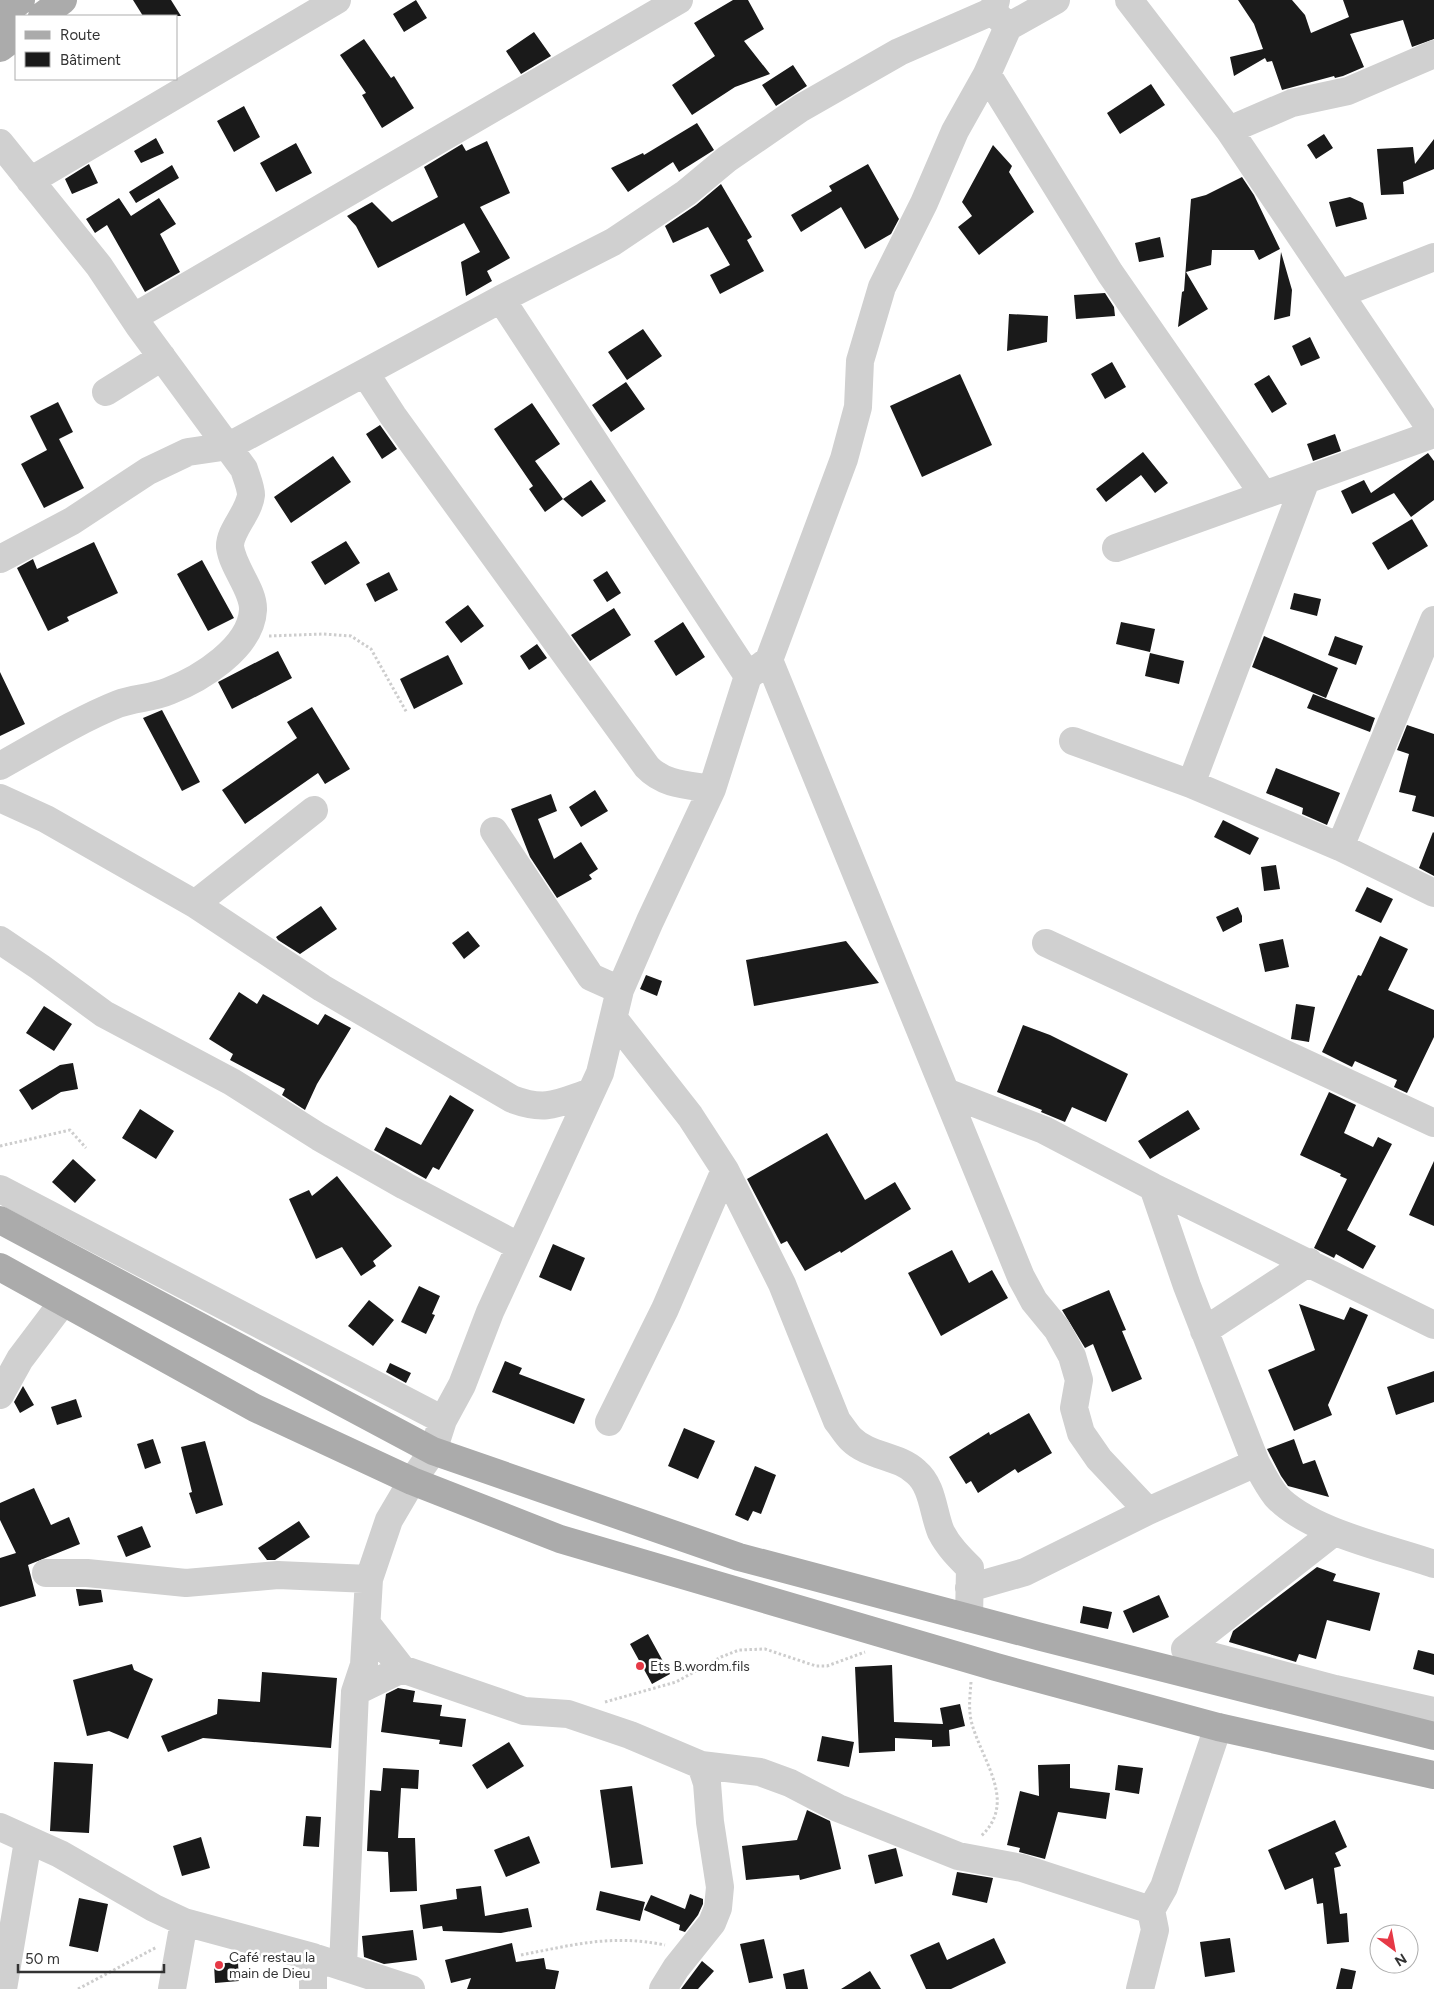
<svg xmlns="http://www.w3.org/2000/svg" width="1434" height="1989" font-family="Figtree,sans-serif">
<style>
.building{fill:#1a1a1a}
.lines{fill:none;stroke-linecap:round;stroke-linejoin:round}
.path{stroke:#cdcdcd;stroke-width:3;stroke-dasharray:2.5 2.5;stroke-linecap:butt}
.minor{stroke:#d0d0d0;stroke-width:28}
.major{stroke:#ababab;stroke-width:28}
.poi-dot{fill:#e63946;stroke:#fff;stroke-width:2}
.labels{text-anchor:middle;stroke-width:5;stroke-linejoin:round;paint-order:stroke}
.poi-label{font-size:14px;fill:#333;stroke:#fff;text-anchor:start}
</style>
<rect width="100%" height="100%" fill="#fff"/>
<path class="building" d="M 133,0 L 171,0 L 181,16 L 143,16 Z
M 416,0 L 427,18 L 404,32 L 393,14 Z
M 733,0 L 748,0 L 764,29 L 744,41 L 770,74 L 735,87 L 692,115 L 672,85 L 715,56 L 694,23 Z
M 1238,0 L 1292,0 L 1305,15 L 1311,33 L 1349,17 L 1343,0 L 1434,0 L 1434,39 L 1412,47 L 1403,20 L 1350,34 L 1364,67 L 1343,76 L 1335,78 L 1334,76 L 1282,90 L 1272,61 L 1267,62 L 1265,58 L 1234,76 L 1230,57 L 1263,49 L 1254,24 Z
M 534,32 L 551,56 L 521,74 L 506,51 Z
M 364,39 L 391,78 L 394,76 L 414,108 L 382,128 L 362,95 L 366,93 L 340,55 Z
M 793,65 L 807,86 L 776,106 L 762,85 Z
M 1151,84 L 1165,105 L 1120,134 L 1107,113 Z
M 244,106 L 260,137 L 234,152 L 217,121 Z
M 697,123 L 714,150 L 679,172 L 673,162 L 628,192 L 611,168 L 643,153 L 644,155 Z
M 1324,134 L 1333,148 L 1316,159 L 1307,145 Z
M 156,138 L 164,153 L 141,163 L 134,151 Z
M 1434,139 L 1434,169 L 1403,182 L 1404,194 L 1381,195 L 1377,149 L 1413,147 L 1415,164 Z
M 487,141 L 510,193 L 480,207 L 510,258 L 487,271 L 492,281 L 466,296 L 461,262 L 480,252 L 464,223 L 378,268 L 356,226 L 347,216 L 372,202 L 392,222 L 438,197 L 424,167 L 462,144 L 466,151 Z
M 296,143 L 312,173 L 276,192 L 260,163 Z
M 993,145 L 1012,166 L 1009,172 L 1034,212 L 979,255 L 958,227 L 972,216 L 962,202 Z
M 89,164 L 98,183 L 72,194 L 65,179 Z
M 868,164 L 899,219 L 891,234 L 865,249 L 841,207 L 801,232 L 791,215 L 832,191 L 829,186 Z
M 172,165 L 179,178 L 136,203 L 129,192 Z
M 1242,177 L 1254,195 L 1280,249 L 1259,260 L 1254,250 L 1212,250 L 1211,265 L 1186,272 L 1208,309 L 1178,327 L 1182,292 L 1184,291 L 1191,199 L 1206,195 Z
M 721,184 L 752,237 L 747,240 L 764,271 L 720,294 L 710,275 L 730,265 L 708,227 L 673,243 L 665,226 L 696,205 Z
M 1350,197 L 1363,203 L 1367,219 L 1336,227 L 1329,202 Z
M 119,198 L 131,216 L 159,198 L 176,224 L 160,234 L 180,272 L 145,292 L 107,225 L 95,233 L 86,219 Z
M 1160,237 L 1164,257 L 1139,262 L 1135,243 Z
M 1281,252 L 1292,290 L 1290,316 L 1274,320 Z
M 1105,293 L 1114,307 L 1115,316 L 1076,319 L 1074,295 Z
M 1009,314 L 1048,316 L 1047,342 L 1007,351 Z
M 643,329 L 662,356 L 627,380 L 608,352 Z
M 1310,337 L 1320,358 L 1301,366 L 1292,346 Z
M 1112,362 L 1126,387 L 1105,399 L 1091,374 Z
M 960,374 L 992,445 L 922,477 L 890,406 Z
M 1269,375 L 1287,404 L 1272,413 L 1254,384 Z
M 626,382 L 645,409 L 611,432 L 592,405 Z
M 58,402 L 73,432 L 59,439 L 84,488 L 44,508 L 21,464 L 47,450 L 30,416 Z
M 532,403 L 560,444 L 535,461 L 563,499 L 545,512 L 529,489 L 533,486 L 494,429 Z
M 380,425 L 397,449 L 382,459 L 366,434 Z
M 1335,434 L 1341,451 L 1313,461 L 1307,444 Z
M 1143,452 L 1168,483 L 1155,493 L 1141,475 L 1106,502 L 1096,489 Z
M 1428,453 L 1434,461 L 1434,500 L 1411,517 L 1394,493 L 1352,514 L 1341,491 L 1364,480 L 1371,493 Z
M 333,456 L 351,482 L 291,523 L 274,497 Z
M 591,480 L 606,501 L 582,517 L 563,499 Z
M 1412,519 L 1428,546 L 1388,570 L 1372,543 Z
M 346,541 L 360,563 L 325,585 L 311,562 Z
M 94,542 L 118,593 L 67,617 L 69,621 L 48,631 L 17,568 L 33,559 L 37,569 Z
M 202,560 L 234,618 L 208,631 L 177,574 Z
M 607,571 L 621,593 L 607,602 L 593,580 Z
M 389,572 L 398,590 L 375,602 L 366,584 Z
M 1294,593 L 1321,599 L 1317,616 L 1290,609 Z
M 468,605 L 484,626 L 461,643 L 445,622 Z
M 614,608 L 631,635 L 590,661 L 571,635 Z
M 683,622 L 705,657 L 676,676 L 654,641 Z
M 1121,622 L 1155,629 L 1150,652 L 1116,644 Z
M 1264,636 L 1338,668 L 1326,698 L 1252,667 Z
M 1335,636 L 1363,646 L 1356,665 L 1328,655 Z
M 537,644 L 547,658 L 529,670 L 520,656 Z
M 278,651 L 292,678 L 232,709 L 218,682 Z
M 1150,653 L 1184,661 L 1179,684 L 1145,676 Z
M 448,655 L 463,684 L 414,709 L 400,679 Z
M 0,672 L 25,724 L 0,736 Z
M 1313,694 L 1375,718 L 1370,732 L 1307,708 Z
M 312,707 L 350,769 L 325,784 L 318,773 L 245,824 L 222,790 L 297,738 L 287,722 Z
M 162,710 L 200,782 L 182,791 L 143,718 Z
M 1407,725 L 1434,734 L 1434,817 L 1412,811 L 1416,796 L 1399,792 L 1409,754 L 1397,750 Z
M 1276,768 L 1340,793 L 1327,825 L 1302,814 L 1303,808 L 1266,793 Z
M 595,790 L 608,811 L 581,827 L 569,807 Z
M 551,794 L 557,811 L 538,819 L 554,859 L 581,842 L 598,869 L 589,875 L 592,879 L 557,898 L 530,857 L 511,809 Z
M 1223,820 L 1259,838 L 1250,855 L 1214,837 Z
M 1433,832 L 1434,833 L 1434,876 L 1419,868 Z
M 1276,865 L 1280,889 L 1264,891 L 1261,867 Z
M 1367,887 L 1393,899 L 1381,923 L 1355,911 Z
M 321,906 L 337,929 L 300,954 L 278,940 L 276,937 Z
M 1238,907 L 1242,916 L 1242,922 L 1223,932 L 1216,917 Z
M 468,931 L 480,946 L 464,959 L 452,943 Z
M 1380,936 L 1408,949 L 1388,990 L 1434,1010 L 1434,1037 L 1407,1093 L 1394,1087 L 1397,1080 L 1355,1061 L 1352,1067 L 1322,1052 L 1358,975 L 1361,976 Z
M 1283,939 L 1289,967 L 1265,972 L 1259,944 Z
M 846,941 L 879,983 L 754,1006 L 746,960 Z
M 646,975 L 662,981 L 657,996 L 640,989 Z
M 239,992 L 257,1004 L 263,994 L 318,1025 L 325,1014 L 351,1028 L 317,1084 L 305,1110 L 282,1095 L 285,1089 L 230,1060 L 233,1054 L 209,1039 Z
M 1296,1004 L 1315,1007 L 1309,1042 L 1291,1039 Z
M 44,1006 L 72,1024 L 54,1051 L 26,1033 Z
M 1023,1025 L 1050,1035 L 1128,1074 L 1106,1122 L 1072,1107 L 1065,1122 L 1041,1112 L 1042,1110 L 997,1092 Z
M 73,1063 L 78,1089 L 61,1092 L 32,1110 L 19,1090 L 60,1065 Z
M 1329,1092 L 1356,1105 L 1344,1133 L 1373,1147 L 1378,1137 L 1392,1144 L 1347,1230 L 1376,1246 L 1363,1269 L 1336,1254 L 1334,1258 L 1314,1248 L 1347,1179 L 1340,1176 L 1341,1174 L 1300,1155 Z
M 450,1095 L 474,1110 L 439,1170 L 433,1167 L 426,1179 L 374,1150 L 386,1127 L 421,1145 Z
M 140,1109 L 174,1131 L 156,1159 L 122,1138 Z
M 1188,1110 L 1200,1129 L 1150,1159 L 1138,1141 Z
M 827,1133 L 865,1200 L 895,1182 L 911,1209 L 841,1253 L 840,1251 L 805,1271 L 787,1241 L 781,1244 L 747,1179 Z
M 73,1159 L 96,1180 L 75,1203 L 52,1182 Z
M 1434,1161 L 1434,1226 L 1409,1215 Z
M 337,1176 L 392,1246 L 373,1261 L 376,1266 L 361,1276 L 342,1247 L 316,1259 L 289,1199 L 309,1190 L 312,1196 Z
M 553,1244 L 585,1258 L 571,1291 L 539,1277 Z
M 952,1250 L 969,1283 L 992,1270 L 1008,1298 L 941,1336 L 908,1273 Z
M 419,1286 L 440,1296 L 432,1314 L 435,1315 L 426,1334 L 401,1322 Z
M 1109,1290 L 1126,1330 L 1122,1331 L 1142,1379 L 1112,1392 L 1093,1344 L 1085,1348 L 1062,1310 Z
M 369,1300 L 394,1320 L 373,1346 L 348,1326 Z
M 1299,1304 L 1344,1320 L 1350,1307 L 1368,1315 L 1328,1405 L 1332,1415 L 1294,1431 L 1268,1370 L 1315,1350 Z
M 505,1361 L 522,1368 L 519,1374 L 585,1399 L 574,1424 L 492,1392 Z
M 390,1363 L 411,1373 L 406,1383 L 386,1372 Z
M 1434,1371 L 1434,1402 L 1396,1415 L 1387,1387 Z
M 23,1386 L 34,1405 L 20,1413 L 14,1402 Z
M 76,1399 L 82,1417 L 57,1425 L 51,1407 Z
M 1029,1413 L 1052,1453 L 1018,1473 L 1015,1469 L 978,1493 L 971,1481 L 966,1484 L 949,1457 L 989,1432 L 990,1435 Z
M 684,1428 L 715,1441 L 698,1479 L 668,1466 Z
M 153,1439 L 161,1463 L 145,1469 L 137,1444 Z
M 1294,1439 L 1303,1464 L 1315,1460 L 1329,1497 L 1288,1486 L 1281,1476 L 1267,1449 Z
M 205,1441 L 223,1505 L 196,1514 L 189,1493 L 192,1492 L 181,1447 Z
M 755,1466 L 776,1475 L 761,1514 L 753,1511 L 748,1521 L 735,1515 Z
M 34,1488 L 51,1525 L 69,1517 L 80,1544 L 28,1565 L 36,1596 L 0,1607 L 0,1558 L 16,1553 L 0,1520 L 0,1503 Z
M 299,1521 L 310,1537 L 275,1560 L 267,1560 L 258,1548 Z
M 142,1526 L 151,1547 L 126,1557 L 117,1536 Z
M 1317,1567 L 1336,1574 L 1333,1581 L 1380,1593 L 1370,1631 L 1327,1620 L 1316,1659 L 1299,1654 L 1296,1662 L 1229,1642 L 1233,1631 Z
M 76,1589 L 101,1590 L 103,1602 L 79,1606 Z
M 1159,1595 L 1169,1617 L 1133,1633 L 1123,1611 Z
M 1083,1606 L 1112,1612 L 1108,1629 L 1080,1623 Z
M 648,1634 L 670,1674 L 652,1684 L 630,1644 Z
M 1418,1650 L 1434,1654 L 1434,1675 L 1413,1669 Z
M 132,1664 L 134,1670 L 153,1679 L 128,1739 L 109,1731 L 87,1736 L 73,1680 Z
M 892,1665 L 894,1722 L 943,1724 L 940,1708 L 960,1704 L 965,1726 L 949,1730 L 950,1746 L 932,1747 L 932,1740 L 895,1738 L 895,1751 L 859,1753 L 855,1667 Z
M 262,1672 L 337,1678 L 331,1748 L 203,1738 L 168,1752 L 161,1736 L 217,1714 L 218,1699 L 260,1702 Z
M 398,1688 L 415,1691 L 413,1702 L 442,1705 L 440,1716 L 466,1719 L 462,1747 L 439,1744 L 440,1740 L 381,1732 L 386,1694 Z
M 822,1736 L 854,1742 L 849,1767 L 817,1761 Z
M 509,1742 L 524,1766 L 487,1789 L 472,1765 Z
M 54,1762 L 93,1764 L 89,1833 L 50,1831 Z
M 1070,1764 L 1070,1788 L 1110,1793 L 1106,1819 L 1058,1812 L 1045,1859 L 1019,1852 L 1020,1848 L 1007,1845 L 1020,1791 L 1039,1796 L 1038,1765 Z
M 1118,1765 L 1143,1768 L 1139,1794 L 1115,1790 Z
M 383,1768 L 419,1770 L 418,1789 L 401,1788 L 398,1838 L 415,1838 L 417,1891 L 390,1892 L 388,1852 L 367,1851 L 370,1790 L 381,1791 Z
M 632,1786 L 643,1864 L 611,1868 L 600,1790 Z
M 807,1810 L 830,1821 L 841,1869 L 800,1880 L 799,1875 L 746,1880 L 742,1846 L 797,1840 Z
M 306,1816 L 321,1817 L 319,1847 L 303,1846 Z
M 1335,1820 L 1347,1847 L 1335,1853 L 1341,1866 L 1334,1868 L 1340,1914 L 1347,1913 L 1349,1942 L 1327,1944 L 1323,1903 L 1317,1904 L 1313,1878 L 1285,1890 L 1268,1850 Z
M 529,1836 L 540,1863 L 506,1877 L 494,1850 Z
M 201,1837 L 210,1868 L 182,1876 L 173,1846 Z
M 896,1848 L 903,1876 L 875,1884 L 868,1855 Z
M 957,1872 L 993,1878 L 987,1903 L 952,1895 Z
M 481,1886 L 485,1916 L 528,1908 L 532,1927 L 501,1933 L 443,1931 L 442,1926 L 423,1929 L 420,1905 L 457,1899 L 456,1889 Z
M 600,1891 L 645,1902 L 640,1921 L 596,1910 Z
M 690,1894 L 703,1899 L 703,1904 L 698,1915 L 685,1932 L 679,1930 L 680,1925 L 644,1910 L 651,1895 L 685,1909 Z
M 79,1898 L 108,1904 L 98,1952 L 69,1946 Z
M 413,1930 L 417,1960 L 384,1964 L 364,1957 L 362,1936 Z
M 994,1938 L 1006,1963 L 951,1989 L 926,1989 L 910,1955 L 939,1942 L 947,1960 Z
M 1230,1938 L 1235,1972 L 1205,1977 L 1200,1942 Z
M 764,1939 L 773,1978 L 749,1983 L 740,1944 Z
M 512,1943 L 516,1962 L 544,1958 L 546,1969 L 559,1971 L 555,1989 L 467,1989 L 471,1978 L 451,1983 L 445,1960 Z
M 702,1961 L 714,1971 L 698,1989 L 681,1989 Z
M 238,1962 L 239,1981 L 215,1983 L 214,1964 Z
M 1341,1968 L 1356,1971 L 1352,1989 L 1336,1989 Z
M 804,1969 L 808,1989 L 786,1989 L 783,1974 Z
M 870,1971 L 881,1989 L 841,1989 Z"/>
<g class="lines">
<path class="path" d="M 269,636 L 323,634 L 351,636 L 371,649 L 407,713
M 0,1146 L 70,1130 L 86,1148
M 971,1682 C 970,1696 968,1710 972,1724 C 983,1763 1018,1803 980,1837
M 605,1702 L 676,1682 L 721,1657 L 739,1650 L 765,1649 L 816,1666 L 827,1666 L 865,1652
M 521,1955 C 573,1945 611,1934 665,1945
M 78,1989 L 157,1947"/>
<path class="minor" d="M 1129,0 L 1229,130 L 1434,434
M 1008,27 L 1056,0
M 987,74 L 1110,273 L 1264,495
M 1229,130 L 1292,103 L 1348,91 L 1434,54
M 0,143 L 99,266 L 139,326 L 244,469 C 246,476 251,487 251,495 C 249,513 229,531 230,547 C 233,569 254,590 253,610 C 251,648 200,679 169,691 C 153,698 134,698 118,704 C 80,719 36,746 0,766
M 30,181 L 337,0
M 1340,294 L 1434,257
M 501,299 L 748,676
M 134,317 L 679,0
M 365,373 L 393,416 L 647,767 C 664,785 688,785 712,789
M 106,392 L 162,357
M 1116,548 L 1434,434
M 0,559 L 72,521 L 148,471 L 188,452 L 229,446 L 501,299 L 613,242 L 686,193 L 727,159 L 801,108 L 899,52 L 993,11
M 769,660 L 1021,1277 L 1034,1301 L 1057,1329 L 1072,1356 L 1079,1380 L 1074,1408 L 1081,1433 L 1099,1459 L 1148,1511
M 1073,741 L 1191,784 L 1340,847 L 1434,893
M 1191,784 L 1306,480
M 0,798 L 46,819 L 195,904 L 322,988 L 512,1099 C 547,1112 558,1103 591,1092
M 494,831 L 591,977 L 620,990
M 1340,847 L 1434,620
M 195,904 L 314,810
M 0,940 L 40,967 L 104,1014 L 232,1082 L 319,1137 L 405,1186 L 520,1247
M 1046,943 L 1434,1123
M 614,1019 L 690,1116 L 725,1170 L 782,1284 L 837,1421 C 842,1427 846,1434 851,1439 C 869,1457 898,1455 916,1472 C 933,1486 933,1513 941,1532 C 948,1546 959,1557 970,1568 L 969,1618
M 946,1092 L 1044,1130 L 1153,1187 L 1434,1325
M 1153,1187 L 1187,1286 L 1256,1463 C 1262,1474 1268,1486 1276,1496 C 1309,1532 1388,1548 1434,1564
M 0,1189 L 443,1420
M 1204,1331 L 1309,1262
M 0,1395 L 20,1359 L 63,1302
M 609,1422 L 665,1309 L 725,1170
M 46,1573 L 87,1573 L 186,1583 L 278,1575 L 369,1579
M 969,1588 L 1025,1572 L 1148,1511 L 1256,1463
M 367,1624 L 402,1669
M 1185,1649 L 1335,1689 L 1434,1711
M 1185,1649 L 1334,1532
M 355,1692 L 402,1669 L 524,1711 L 568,1714 L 630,1735 L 701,1765 L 760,1772 L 790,1783 L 838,1808 L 958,1856 L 1022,1868 L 1151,1910
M 0,1827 L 60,1854 L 154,1908 L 184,1922 L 313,1957 L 411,1989
M 343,1966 L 355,1692 L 364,1665 L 369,1579 L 389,1520 L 412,1481 L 433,1451 L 443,1420 L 462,1385 L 490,1312 L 600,1073 L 620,990 L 650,921 L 712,789 L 748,676 L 769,660 L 844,459 L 858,407 L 860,361 L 882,287 L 924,203 L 955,131 L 987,74 L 1008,27 L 993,11 L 996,0
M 3,1989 L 28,1841
M 172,1989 L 184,1922
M 313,1989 L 313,1957
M 663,1989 L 676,1968 L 712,1923 L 718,1908 L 720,1887 L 710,1822 L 707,1783 L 701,1765
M 1140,1989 L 1155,1930 L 1151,1910 L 1164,1887 L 1218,1727"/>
<path class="major" d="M 42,16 L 63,0
M 0,17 L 21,0
M 0,48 L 16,36
M 0,1220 L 433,1451 L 739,1557 L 1041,1637 L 1434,1736
M 0,1267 L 255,1408 L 412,1481 L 560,1539 L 996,1667 L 1218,1727 L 1434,1775"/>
</g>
<g class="poi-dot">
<circle cx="640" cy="1666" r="5"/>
<circle cx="219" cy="1965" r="5"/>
</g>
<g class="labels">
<g class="poi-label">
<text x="650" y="1671">Ets B.wordm.fils</text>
<text x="229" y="1962">Café restau la<tspan x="229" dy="16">main de Dieu</tspan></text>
</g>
</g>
<rect x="15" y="15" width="162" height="65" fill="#ffffff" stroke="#adadad"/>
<rect x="25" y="31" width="25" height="8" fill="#ababab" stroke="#adadad"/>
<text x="60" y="40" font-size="15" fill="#333333">Route</text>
<rect x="25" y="52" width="25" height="15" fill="#1a1a1a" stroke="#adadad"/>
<text x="60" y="65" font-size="15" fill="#333333">Bâtiment</text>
<g transform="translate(1394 1949) rotate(148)"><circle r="24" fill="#ffffff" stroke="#adadad"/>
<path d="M0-4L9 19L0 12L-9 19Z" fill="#e63946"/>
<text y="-8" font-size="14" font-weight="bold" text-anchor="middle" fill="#333333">N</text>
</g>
<path d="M18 1964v8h146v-8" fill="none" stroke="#333333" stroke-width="2.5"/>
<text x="25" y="1964" font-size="15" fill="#333333" stroke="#ffffff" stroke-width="4" paint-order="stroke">50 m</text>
</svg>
